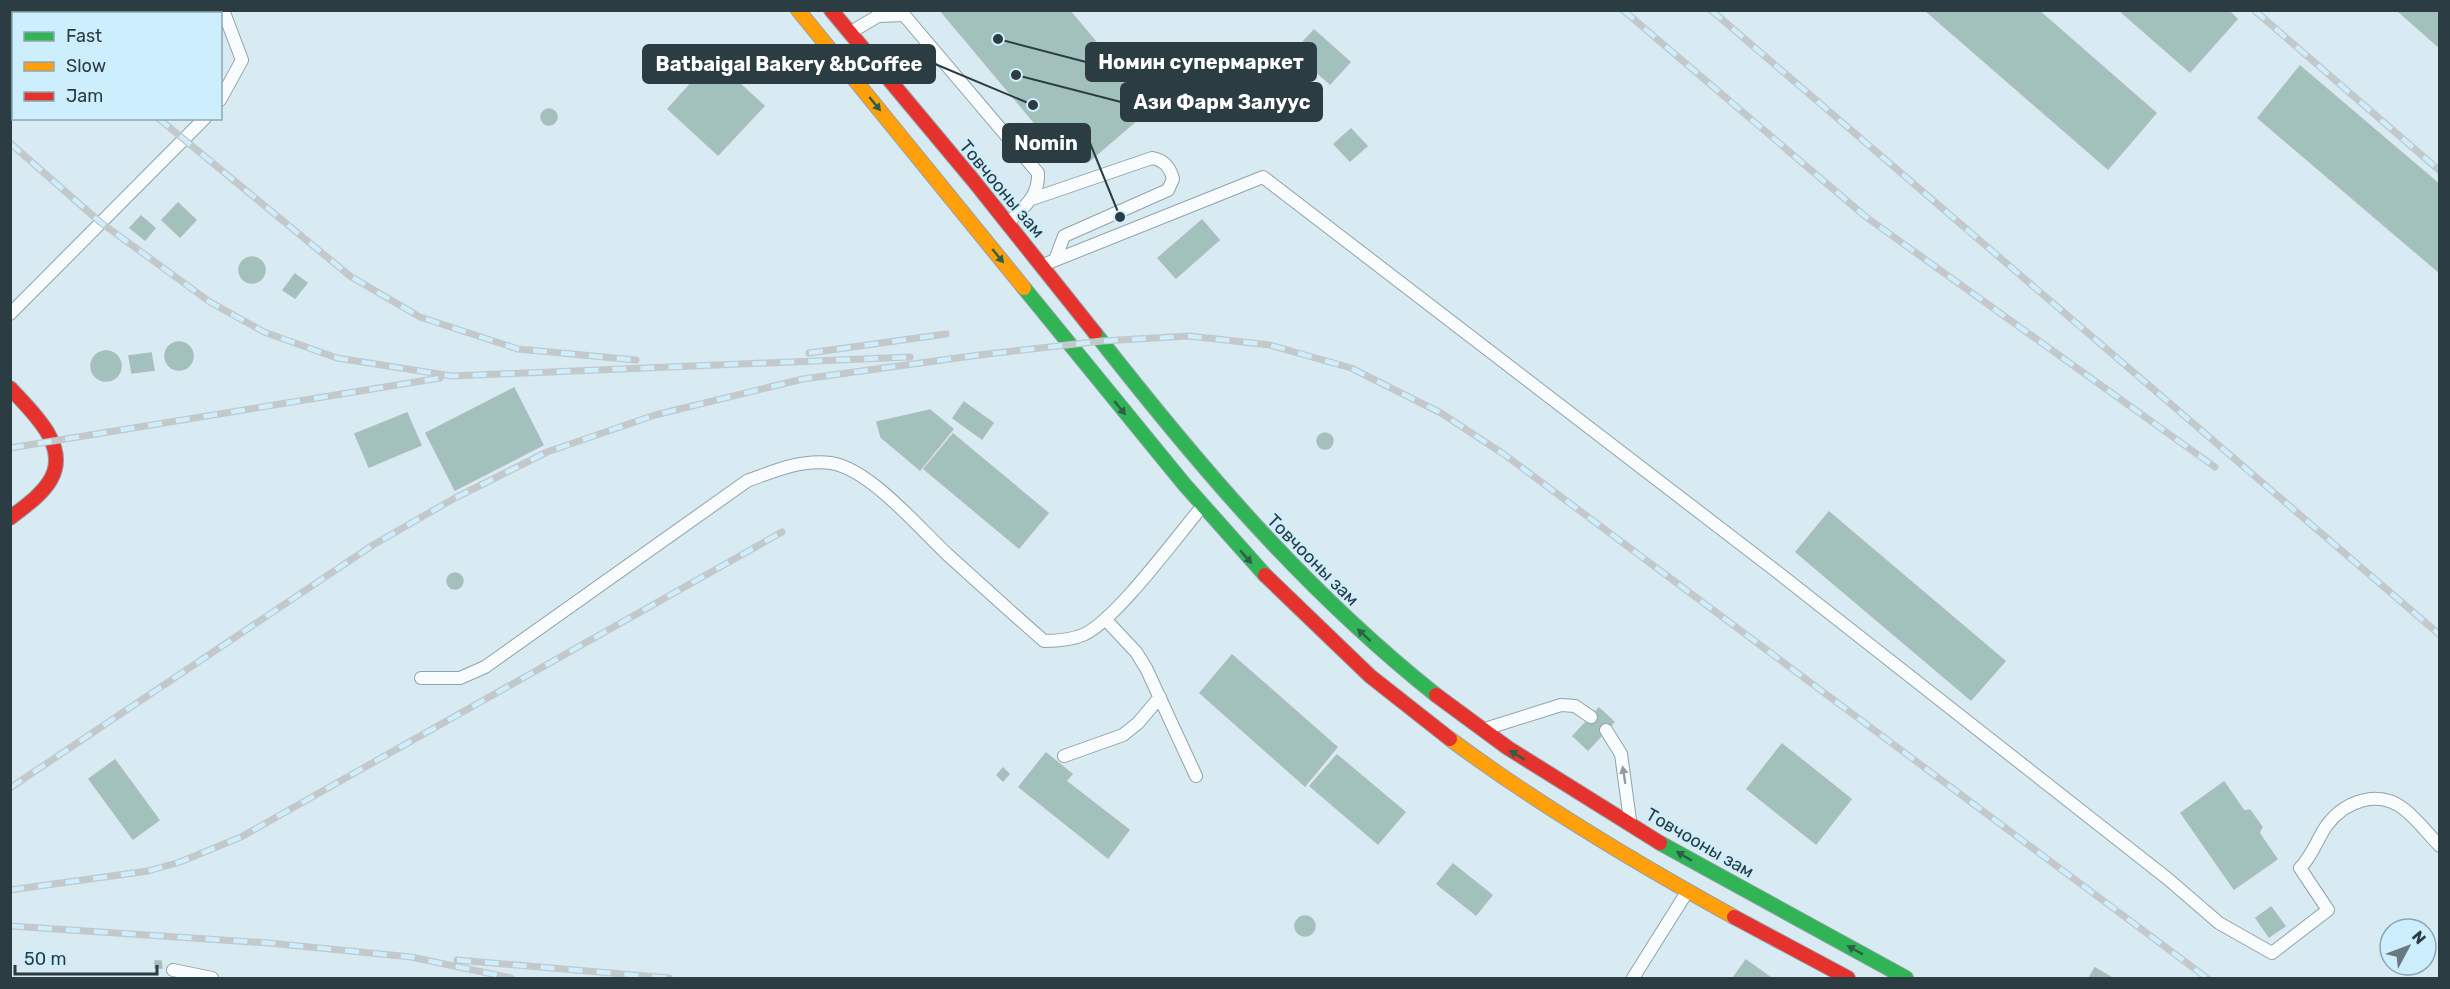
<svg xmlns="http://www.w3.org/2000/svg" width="2450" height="989" font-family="Rubik,sans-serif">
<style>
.building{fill:#a2c1bd;stroke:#adbcbc;stroke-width:1.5}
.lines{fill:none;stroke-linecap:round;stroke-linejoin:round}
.lane-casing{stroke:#93a2a8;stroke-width:14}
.fast-casing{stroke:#93a2a8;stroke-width:16}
.slow-casing{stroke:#93a2a8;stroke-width:16}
.jam-casing{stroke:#93a2a8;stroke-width:16}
.lane{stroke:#f9fcfd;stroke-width:12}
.fast{stroke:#30b455;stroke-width:14}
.slow{stroke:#ff9f0a;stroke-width:14}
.jam{stroke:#e5322d;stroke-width:14}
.rail-casing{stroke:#c3c8ca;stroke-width:7}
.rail{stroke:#cdeefd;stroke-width:4.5;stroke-dasharray:14;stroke-linecap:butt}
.oneway{fill:#2c6048}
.oneway2{fill:#929ca0}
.labels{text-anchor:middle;stroke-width:4.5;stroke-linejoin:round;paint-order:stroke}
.street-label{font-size:18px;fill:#2b3c43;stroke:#cdeefd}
.leader{fill:none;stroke:#2b3c43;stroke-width:2}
.callout-dot{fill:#2b3c43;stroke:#cdeefd;stroke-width:2}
.callout{fill:#2b3c43;stroke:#2b3c43;stroke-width:2}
.callout-label{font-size:20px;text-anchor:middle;font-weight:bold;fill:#fff}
</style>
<rect width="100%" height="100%" fill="#d8eaf2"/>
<path class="building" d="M 14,10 L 53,10 L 50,14 L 18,14 Z
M 940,10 L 1069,10 L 1151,108 L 1088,162 L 1059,152 Z
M 1925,10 L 2038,10 L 2156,113 L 2108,169 Z
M 2119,10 L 2228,10 L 2237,19 L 2190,72 Z
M 2397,10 L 2440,10 L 2440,48 Z
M 10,11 L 14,14 L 12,50 L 10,49 Z
M 1314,30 L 1350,62 L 1330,84 L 1294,52 Z
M 713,59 L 764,106 L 718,155 L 668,109 Z
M 2300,66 L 2440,185 L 2440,273 L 2258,118 Z
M541 117a8 8 0 1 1 16 0a8 8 0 1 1-16 0Z
M 1351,129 L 1367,146 L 1350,161 L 1334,144 Z
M 178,203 L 196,220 L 180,237 L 162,220 Z
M 141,216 L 155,228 L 145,240 L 130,228 Z
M 1202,220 L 1219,240 L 1176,278 L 1158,258 Z
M239 270a13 13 0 1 1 26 0a13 13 0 1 1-26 0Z
M 295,274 L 307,283 L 295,298 L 283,290 Z
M165 356a14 14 0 1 1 28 0a14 14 0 1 1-28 0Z
M91 366a15 15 0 1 1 30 0a15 15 0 1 1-30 0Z
M 151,353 L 154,370 L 132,373 L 129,356 Z
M 514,388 L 543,445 L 455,490 L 426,433 Z
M 964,402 L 993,423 L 982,439 L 953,418 Z
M 930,410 L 953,429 L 920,470 L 881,437 L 877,422 Z
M 407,413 L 421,445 L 369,467 L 355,434 Z
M1317 441a8 8 0 1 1 16 0a8 8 0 1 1-16 0Z
M 953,434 L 1048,513 L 1019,548 L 924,469 Z
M 1829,512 L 2005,661 L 1971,700 L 1796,552 Z
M447 581a8 8 0 1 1 16 0a8 8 0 1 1-16 0Z
M 1232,655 L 1337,747 L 1305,786 L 1200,693 Z
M 1599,708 L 1614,722 L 1588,750 L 1573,736 Z
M 1782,744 L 1851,799 L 1816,844 L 1747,789 Z
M 1046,753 L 1072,774 L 1066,781 L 1129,830 L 1108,858 L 1019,787 Z
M 1337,755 L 1405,812 L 1378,844 L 1310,786 Z
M 115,760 L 159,820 L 133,839 L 89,779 Z
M 1003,768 L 1009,774 L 1003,781 L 997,775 Z
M 2224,782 L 2244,811 L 2250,810 L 2262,827 L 2259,833 L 2277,859 L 2234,889 L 2181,813 Z
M 1453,864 L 1492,895 L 1476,915 L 1437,884 Z
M 2271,907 L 2285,926 L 2269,937 L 2256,918 Z
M1295 926a10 10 0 1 1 20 0a10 10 0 1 1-20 0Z
M 1746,960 L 1771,978 L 1733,978 Z
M 155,961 L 161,961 L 162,968 L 155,968 Z
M 2095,968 L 2112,978 L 2089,978 Z"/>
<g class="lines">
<defs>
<path id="lane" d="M 851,32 L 878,16 L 904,15 L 1038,173 C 1039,196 1025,206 1010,221
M 220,100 L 242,60 L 223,10
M 1032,199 L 1152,158 C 1164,160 1170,167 1173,179 L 1168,190 L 1064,236 L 1055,260
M 1043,265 L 1263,177 L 1776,571 L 2168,879 L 2219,923 L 2272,953 L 2328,910 L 2300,868 C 2313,855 2317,839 2327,825 C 2345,801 2378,789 2404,809 C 2417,819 2428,834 2440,846
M 10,314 L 205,118
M 1106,620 L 1136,652 L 1146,668 L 1196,776
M 421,678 L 460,678 L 485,667 L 747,481 C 774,471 801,459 831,463 C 870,469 920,529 948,555 C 980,584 1012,613 1044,641 C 1058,641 1072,640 1085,634 C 1117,618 1175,539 1201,508
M 1488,728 L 1561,705 L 1575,706 L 1591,717
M 1606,730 L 1621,754 L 1630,820
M 1064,756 L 1123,735 L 1138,723 L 1160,697
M 173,970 L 212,978
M 1633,978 L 1687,892"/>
<path id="fast" d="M 1024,288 L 1184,484 L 1265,575
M 1095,333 C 1199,466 1303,589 1436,695
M 1660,843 L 1906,978"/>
<path id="slow" d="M 798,10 L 1024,288
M 1450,739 C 1540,806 1636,863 1734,917"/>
<path id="jam" d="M 831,10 L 973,180 L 1095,333
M 10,388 C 31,411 70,445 51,479 C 42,495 24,507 10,518
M 1265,575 L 1370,676 L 1450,739
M 1436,695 L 1508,748 L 1660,843
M 1734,917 L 1848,978"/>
</defs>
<use href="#lane" class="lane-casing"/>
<use href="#fast" class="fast-casing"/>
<use href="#slow" class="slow-casing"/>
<use href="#jam" class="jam-casing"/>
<use href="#lane" class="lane"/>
<use href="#fast" class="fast"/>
<use href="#slow" class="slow"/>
<use href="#jam" class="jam"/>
<defs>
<path id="rail" d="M 23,10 L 27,14
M 1623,10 L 1866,217 L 2215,467
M 1711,10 L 2440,635
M 2254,10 L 2440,171
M 158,118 L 350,276 L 420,317 L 518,349 L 636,360
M 10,143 L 100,222 L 210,302 L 264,332 L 337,358 L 452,376 L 910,357
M 809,353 L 946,334
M 10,448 L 440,378
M 10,788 L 373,545 L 455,498 L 547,452 L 655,415 L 803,379 L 979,355 L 1102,341 L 1189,336 L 1270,345 L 1351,368 L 1441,413 L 1505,455 L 2207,978
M 10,890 L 148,871 L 180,862 L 241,837 L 782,532
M 10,926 L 269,943 L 411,957 L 511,978
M 457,960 L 669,978"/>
</defs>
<use href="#rail" class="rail-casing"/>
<use href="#rail" class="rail"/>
</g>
<defs><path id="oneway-solid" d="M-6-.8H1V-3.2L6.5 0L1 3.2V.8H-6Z" transform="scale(1.5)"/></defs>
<g class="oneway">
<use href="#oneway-solid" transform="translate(875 104) rotate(51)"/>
<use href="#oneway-solid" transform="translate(998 256) rotate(51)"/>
<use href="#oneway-solid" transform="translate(1120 408) rotate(51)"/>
<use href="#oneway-solid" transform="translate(1246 557) rotate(49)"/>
<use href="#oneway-solid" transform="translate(1364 635) rotate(-137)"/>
<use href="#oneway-solid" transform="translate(1517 755) rotate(-149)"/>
<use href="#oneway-solid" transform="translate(1684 856) rotate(-149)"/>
<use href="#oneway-solid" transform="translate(1855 950) rotate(-151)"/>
</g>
<use class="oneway2" href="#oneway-solid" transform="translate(1624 775) rotate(-99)"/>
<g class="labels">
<g class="street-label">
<text transform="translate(1002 189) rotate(50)" y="6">Товчооны зам</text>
<text transform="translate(1313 560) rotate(45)" y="6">Товчооны зам</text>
<text transform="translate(1700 843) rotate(30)" y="6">Товчооны зам</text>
</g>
</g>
<path class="leader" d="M998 39L1086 62M1033 105L935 64M1016 75L1121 102M1120 217L1090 143"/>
<g class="callout-dot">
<circle cx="998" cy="39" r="6"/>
<circle cx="1033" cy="105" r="6"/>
<circle cx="1016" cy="75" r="6"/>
<circle cx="1120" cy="217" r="6"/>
</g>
<g class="callout">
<rect x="1086" y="43" width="230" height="38" rx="6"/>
<rect x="643" y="45" width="292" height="38" rx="6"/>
<rect x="1121" y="83" width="201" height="38" rx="6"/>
<rect x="1003" y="124" width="87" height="38" rx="6"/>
</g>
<g class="callout-label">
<text x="1201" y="69">Номин супермаркет</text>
<text x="789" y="71">Batbaigal Bakery &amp;bCoffee</text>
<text x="1222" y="109">Ази Фарм Залуус</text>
<text x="1046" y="150">Nomin</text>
</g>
<rect width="2450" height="989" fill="none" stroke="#2b3c43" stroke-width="24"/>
<rect x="12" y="12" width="210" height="108" fill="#cdeefd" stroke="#8ca7b3" stroke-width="1.5"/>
<rect x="24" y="32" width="30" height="9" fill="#30b455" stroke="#8ca7b3" stroke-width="1.5"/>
<text x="66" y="42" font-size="18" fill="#2b3c43">Fast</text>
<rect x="24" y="62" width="30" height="9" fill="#ff9f0a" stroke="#8ca7b3" stroke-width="1.5"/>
<text x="66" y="72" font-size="18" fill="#2b3c43">Slow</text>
<rect x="24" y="92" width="30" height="9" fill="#e5322d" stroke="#8ca7b3" stroke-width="1.5"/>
<text x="66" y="102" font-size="18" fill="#2b3c43">Jam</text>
<g transform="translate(2408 947) rotate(49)"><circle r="28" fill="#cdeefd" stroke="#8ca7b3" stroke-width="1.5"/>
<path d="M0-4.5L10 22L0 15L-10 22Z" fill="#687980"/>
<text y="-9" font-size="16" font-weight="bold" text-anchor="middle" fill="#2b3c43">N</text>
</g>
<path d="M15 965v9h142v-9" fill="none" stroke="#2b3c43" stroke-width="3"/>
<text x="24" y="965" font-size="18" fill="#2b3c43" stroke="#cdeefd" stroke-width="4.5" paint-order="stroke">50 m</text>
</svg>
